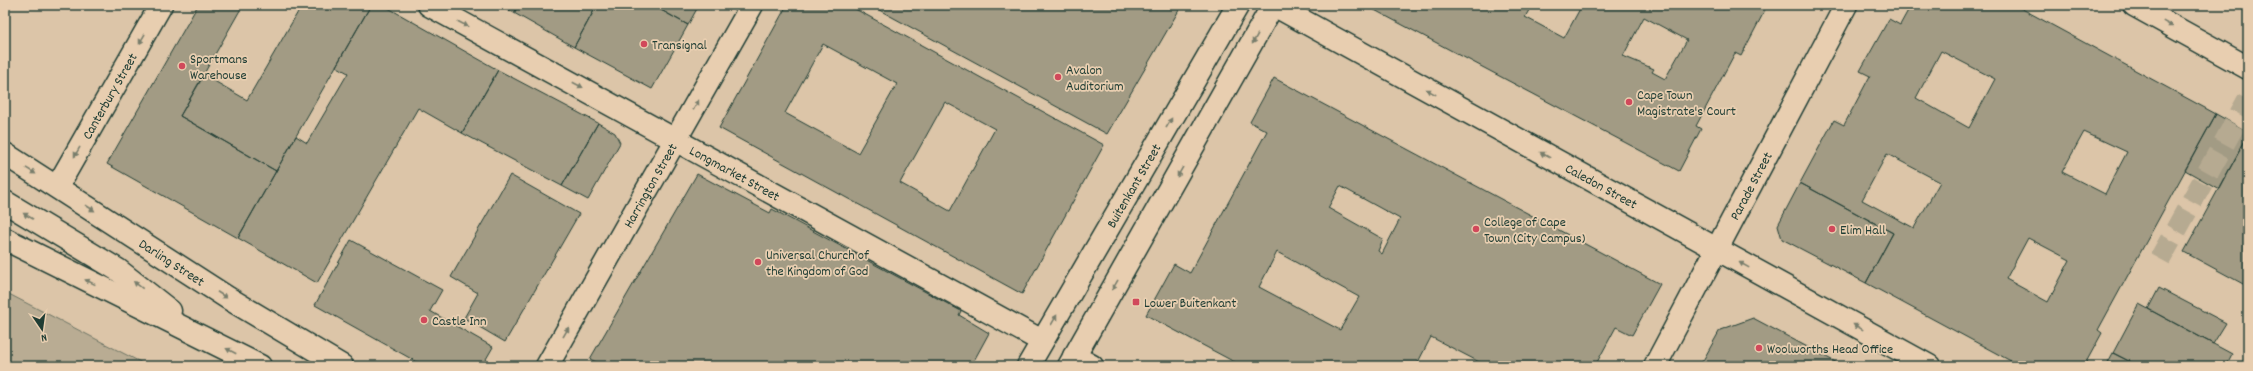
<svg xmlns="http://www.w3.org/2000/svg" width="2253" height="371" font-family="Dekko,sans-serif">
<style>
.green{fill:#b9ac93;stroke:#6c7464}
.building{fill:#a29b84;stroke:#1f3d34;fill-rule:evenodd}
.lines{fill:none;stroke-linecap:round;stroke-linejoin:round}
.minor-tunnel{stroke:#b6aa91;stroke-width:22;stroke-dasharray:22 11;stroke-linecap:butt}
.minor-casing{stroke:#1f3d34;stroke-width:25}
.major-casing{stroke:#1f3d34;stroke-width:25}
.minor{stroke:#e8ceb0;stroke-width:22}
.major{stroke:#e8ceb0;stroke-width:22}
.oneway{fill:#797e6c}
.poi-dot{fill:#d1495b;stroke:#e8ceb0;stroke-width:1.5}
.labels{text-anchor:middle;stroke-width:3.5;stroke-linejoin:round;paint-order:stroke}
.poi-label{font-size:14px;fill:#1f3d34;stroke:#e8ceb0;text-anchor:start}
.street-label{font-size:14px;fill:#1f3d34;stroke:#e8ceb0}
</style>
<rect width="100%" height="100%" fill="#dcc5a8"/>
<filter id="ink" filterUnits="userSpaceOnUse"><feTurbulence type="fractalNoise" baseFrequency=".025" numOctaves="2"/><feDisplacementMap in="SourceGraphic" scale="8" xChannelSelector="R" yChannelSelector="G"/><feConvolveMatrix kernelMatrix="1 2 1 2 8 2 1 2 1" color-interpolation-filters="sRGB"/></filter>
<g filter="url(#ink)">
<path class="green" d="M 5,292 L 148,366 L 7,366 L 5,363 Z"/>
<path class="building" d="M 198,5 L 243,5 L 180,116 L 276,171 L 238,238 L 107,164 Z
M 302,5 L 371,5 L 276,171 L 180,116 L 204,75 L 247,100 Z
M 371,5 L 383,5 L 498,70 L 462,133 L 418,108 L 317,283 L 238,238 L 296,136 L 307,143 L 348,73 L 336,66 Z
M 500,5 L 519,5 L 514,13 Z
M 519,5 L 597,5 L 574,47 L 514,13 Z
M 597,5 L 652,5 L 688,25 L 652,89 L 574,47 Z
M 652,5 L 699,5 L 688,25 Z
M 787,5 L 848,5 L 1104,145 L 1022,294 L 719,128 ZM 823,44 L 897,84 L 858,153 L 785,113 ZM 945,102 L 995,129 L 950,211 L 900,183 Z
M 870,5 L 1182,5 L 1107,134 Z
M 1365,5 L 1532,5 L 1525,17 L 1564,38 L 1582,5 L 1760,5 L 1759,7 L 1765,10 L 1741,56 L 1735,53 L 1696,126 L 1701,129 L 1679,171 ZM 1644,17 L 1687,40 L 1665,79 L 1652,72 L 1654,69 L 1623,56 Z
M 1911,5 L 2015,5 L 2216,114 L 2098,330 L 2102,333 L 2084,366 L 2020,366 L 1866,283 L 1893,233 L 1800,183 L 1834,120 L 1844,125 L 1870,76 L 1860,71 L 1889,19 L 1900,25 ZM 1941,51 L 1995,79 L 1969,128 L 1916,98 ZM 2084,132 L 2127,152 L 2105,194 L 2062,172 ZM 1887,154 L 1940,182 L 1914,228 L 1862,200 ZM 2028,238 L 2070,260 L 2048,302 L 2006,279 Z
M 498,70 L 598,123 L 562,186 L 462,133 Z
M 1274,78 L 1660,284 L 1632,335 L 1616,327 L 1595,366 L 1487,366 L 1431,337 L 1416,366 L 1242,366 L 1146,315 L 1174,264 L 1190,273 L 1267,131 L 1250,122 ZM 1340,186 L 1400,219 L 1382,254 L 1378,251 L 1383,239 L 1328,208 ZM 1277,252 L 1359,297 L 1340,330 L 1259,287 Z
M 2216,114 L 2248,132 L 2248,135 L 2219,189 L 2185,170 Z
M 598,123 L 615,133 L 620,143 L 588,200 L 562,186 Z
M 2248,135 L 2248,281 L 2245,285 L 2184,252 Z
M 697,174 L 770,213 L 772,209 L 961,311 L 959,315 L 989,333 L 971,366 L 604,366 L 590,359 Z
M 510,175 L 579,214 L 505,342 L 464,318 L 478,293 L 451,277 Z
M 1800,183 L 1893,233 L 1866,283 L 1782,239 L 1778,225 Z
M 351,240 L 442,290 L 430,311 L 493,347 L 482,366 L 424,366 L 315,305 Z
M 2159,288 L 2226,323 L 2213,344 L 2148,309 Z
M 2139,304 L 2232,354 L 2226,366 L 2138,366 L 2113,353 Z
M 1753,318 L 1843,366 L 1700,366 L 1720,330 Z
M 2113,353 L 2131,362 L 2129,366 L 2106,366 Z
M 2131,362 L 2138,366 L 2129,366 Z"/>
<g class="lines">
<path class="minor-tunnel" d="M 2160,259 L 2248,100"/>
<defs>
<g id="minor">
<path id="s1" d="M 429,5 L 1042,341"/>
<path id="s2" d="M 1274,5 L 1929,366"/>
<path d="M 2134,5 L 2248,68"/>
<path id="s3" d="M 57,187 L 161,5"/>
<path d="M 1074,356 L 1092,366"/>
<path id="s4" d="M 547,366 L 752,5"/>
<path id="s5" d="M 1655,366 L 1846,5"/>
</g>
<g id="major">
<path id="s6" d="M 5,154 L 228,298 L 342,366"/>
<path d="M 5,202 L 118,270 L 170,311"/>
<path d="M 5,239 L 260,366"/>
<path id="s7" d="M 1028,366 L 1238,5"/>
<path d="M 1069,366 L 1273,5"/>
</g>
</defs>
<use href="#minor" class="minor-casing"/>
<use href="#major" class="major-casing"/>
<use href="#minor" class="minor"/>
<use href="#major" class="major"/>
</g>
<defs><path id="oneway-solid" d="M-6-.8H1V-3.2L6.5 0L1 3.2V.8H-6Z"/></defs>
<g class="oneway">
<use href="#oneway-solid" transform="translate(463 24) rotate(28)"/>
<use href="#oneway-solid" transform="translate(2168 24) rotate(29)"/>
<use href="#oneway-solid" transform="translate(142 39) rotate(120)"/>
<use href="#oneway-solid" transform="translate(1255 39) rotate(119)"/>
<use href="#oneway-solid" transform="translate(578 85) rotate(28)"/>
<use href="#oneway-solid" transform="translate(1431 92) rotate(-151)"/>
<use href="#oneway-solid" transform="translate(696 105) rotate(-61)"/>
<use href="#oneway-solid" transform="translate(1169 123) rotate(-60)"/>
<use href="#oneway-solid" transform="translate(77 152) rotate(120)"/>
<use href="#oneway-solid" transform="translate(1545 155) rotate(-151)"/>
<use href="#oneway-solid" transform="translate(31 171) rotate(32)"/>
<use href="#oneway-solid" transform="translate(1180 172) rotate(120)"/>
<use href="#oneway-solid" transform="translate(90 208) rotate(33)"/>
<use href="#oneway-solid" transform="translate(28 216) rotate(-149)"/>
<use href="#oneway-solid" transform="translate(1744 265) rotate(-151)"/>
<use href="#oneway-solid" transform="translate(90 282) rotate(-154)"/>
<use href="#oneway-solid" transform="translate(138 285) rotate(-142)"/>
<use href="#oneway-solid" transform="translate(1115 285) rotate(120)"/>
<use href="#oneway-solid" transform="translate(222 295) rotate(33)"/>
<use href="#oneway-solid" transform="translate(1054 320) rotate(-60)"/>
<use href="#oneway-solid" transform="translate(1858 327) rotate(-151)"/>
<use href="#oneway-solid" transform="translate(566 332) rotate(-60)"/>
<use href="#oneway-solid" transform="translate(231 351) rotate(-152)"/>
</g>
</g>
<g class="poi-dot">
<circle cx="644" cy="44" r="4"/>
<circle cx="182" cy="66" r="4"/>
<circle cx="1058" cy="77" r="4"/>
<circle cx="1629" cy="102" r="4"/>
<circle cx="1476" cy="229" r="4"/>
<circle cx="1832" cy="229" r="4"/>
<circle cx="758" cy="262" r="4"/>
<rect x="1132" y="298" width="8" height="8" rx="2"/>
<circle cx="424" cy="320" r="4"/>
<circle cx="1759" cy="348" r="4"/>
</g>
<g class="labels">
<g class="poi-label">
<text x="652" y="49">Transignal</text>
<text x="190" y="63">Sportmans<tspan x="190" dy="16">Warehouse</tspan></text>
<text x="1066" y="74">Avalon<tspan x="1066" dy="16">Auditorium</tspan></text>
<text x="1637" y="99">Cape Town<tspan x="1637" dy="16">Magistrate's Court</tspan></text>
<text x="1484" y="226">College of Cape<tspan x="1484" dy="16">Town (City Campus)</tspan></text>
<text x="1840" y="234">Elim Hall</text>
<text x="766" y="259">Universal Church of<tspan x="766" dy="16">the Kingdom of God</tspan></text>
<text x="1144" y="307">Lower Buitenkant</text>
<text x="432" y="325">Castle Inn</text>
<text x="1767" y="353">Woolworths Head Office</text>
</g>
<g class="street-label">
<text dy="5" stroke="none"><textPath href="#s3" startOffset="105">Canterbury Street</textPath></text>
<text dy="5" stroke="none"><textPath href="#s1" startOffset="349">Longmarket Street</textPath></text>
<text dy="5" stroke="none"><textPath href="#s7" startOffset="209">Buitenkant Street</textPath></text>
<text dy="5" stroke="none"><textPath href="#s4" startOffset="208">Harrington Street</textPath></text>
<text dy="5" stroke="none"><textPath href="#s2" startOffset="374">Caledon Street</textPath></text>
<text dy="5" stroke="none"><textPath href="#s5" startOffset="204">Parade Street</textPath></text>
<text dy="5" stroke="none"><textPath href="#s6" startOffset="199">Darling Street</textPath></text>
</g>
</g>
<rect width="2253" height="371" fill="none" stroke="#e8ceb0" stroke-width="20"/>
<rect x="10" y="10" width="2233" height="351" fill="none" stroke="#1f3d34" stroke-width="1.5" filter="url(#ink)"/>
<g transform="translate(42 329) rotate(167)" stroke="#e8ceb0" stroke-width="3" paint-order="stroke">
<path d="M0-3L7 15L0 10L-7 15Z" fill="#1f3d34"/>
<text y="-6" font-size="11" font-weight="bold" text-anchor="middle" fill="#1f3d34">N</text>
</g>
</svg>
